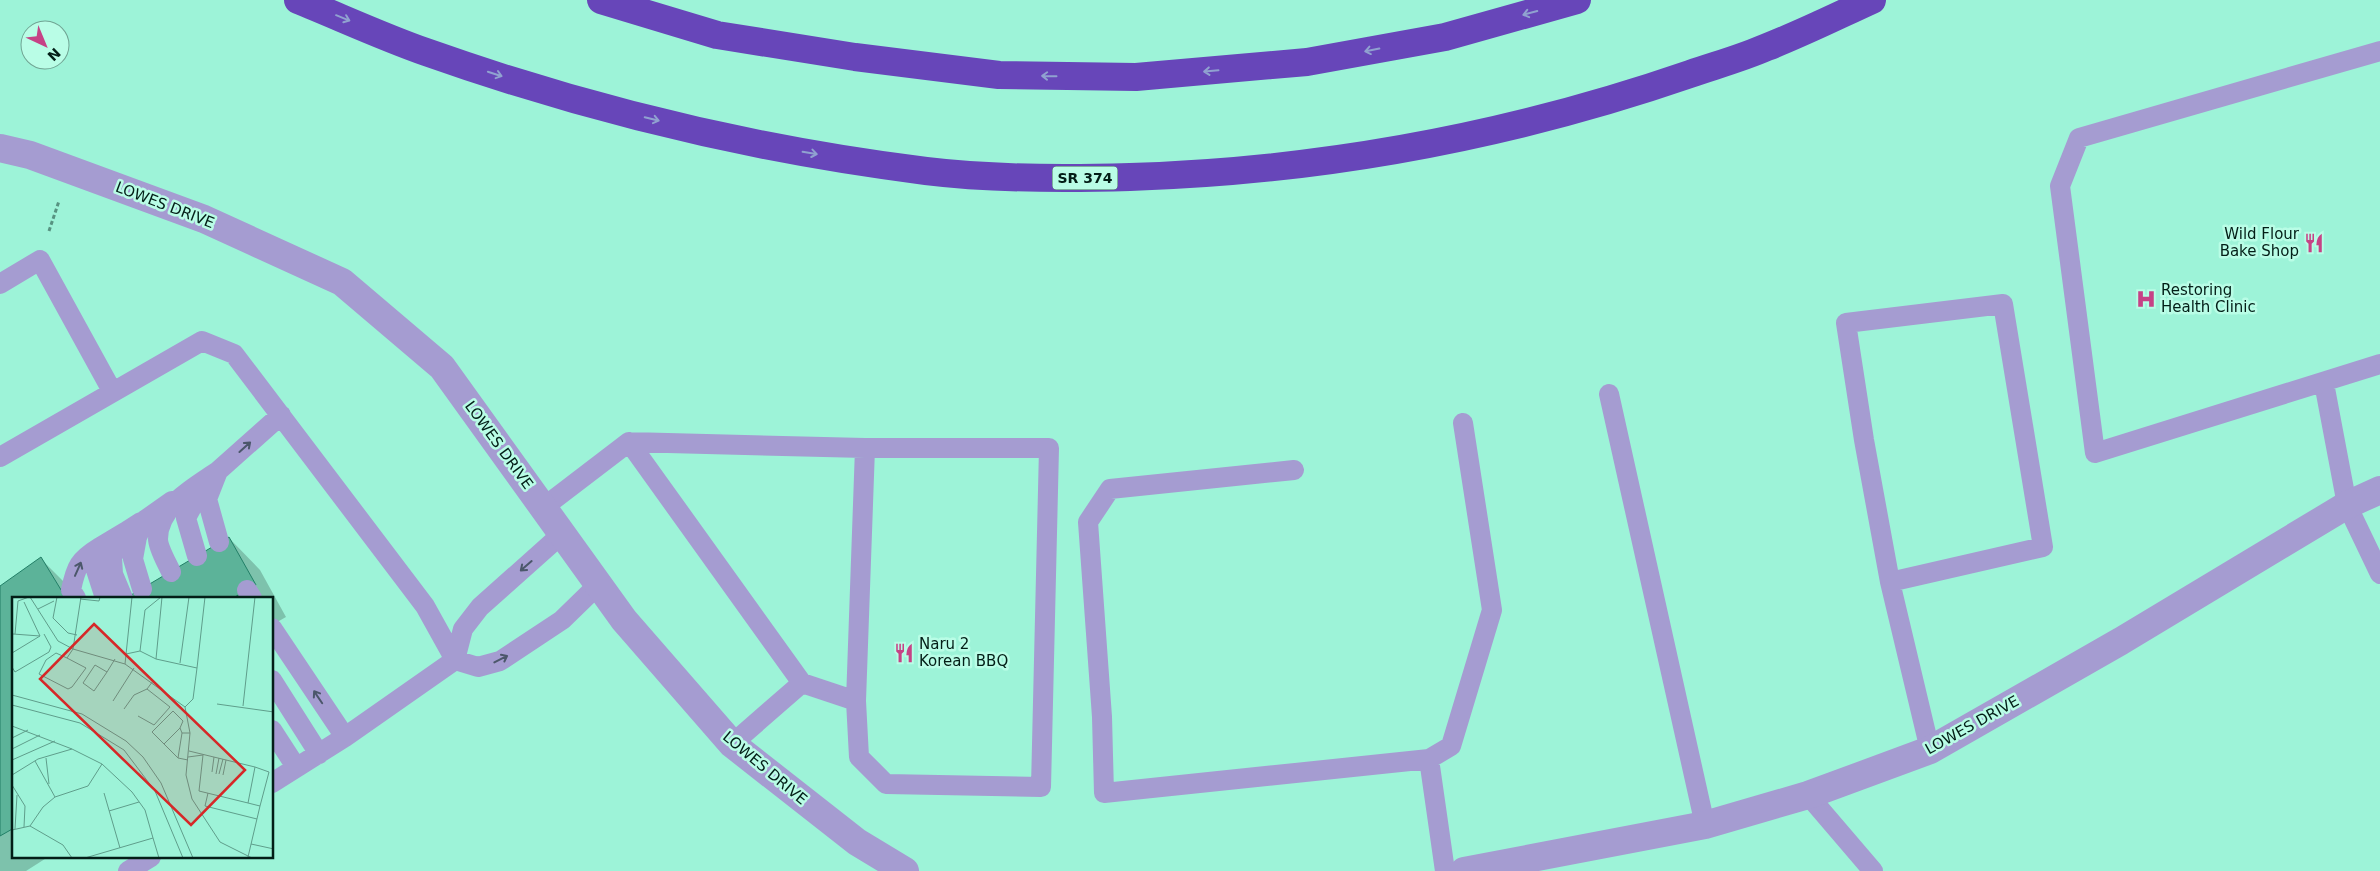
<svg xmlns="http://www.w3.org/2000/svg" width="2380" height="871" font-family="'DejaVu Sans',sans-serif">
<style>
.shadow{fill:#0003}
.building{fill:#5cb399;stroke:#227f67}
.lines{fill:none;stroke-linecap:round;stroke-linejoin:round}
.path{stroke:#579381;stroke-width:3;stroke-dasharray:4 2.5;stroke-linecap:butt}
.lane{stroke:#a59cd1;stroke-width:20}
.street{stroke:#a59cd1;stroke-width:28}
.highway{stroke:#6746b9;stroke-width:28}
.oneway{stroke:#90a2d0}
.oneway2{stroke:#4c576b}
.labels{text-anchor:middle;stroke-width:5;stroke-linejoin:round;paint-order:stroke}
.shield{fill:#b9fde6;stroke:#3a6155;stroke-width:1}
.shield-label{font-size:14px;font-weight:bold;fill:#031e17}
.street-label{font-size:15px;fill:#031e17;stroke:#b9fde6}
.poi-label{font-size:15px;fill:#031e17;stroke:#b9fde6;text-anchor:start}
.inset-road{fill:none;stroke:#5f9e8b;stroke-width:1}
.view{fill:#d62828;fill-opacity:0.15;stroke:#d62828;stroke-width:2.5}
.inset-edge{fill:none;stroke:#031e17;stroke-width:2.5}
</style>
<rect width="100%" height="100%" fill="#9df3d8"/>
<path class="shadow" d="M 229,538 L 260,570 L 286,617 L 272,625 L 272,598 L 129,598 Z
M 40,558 L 72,590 L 77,598 L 14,598 L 14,857 L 48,857 L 26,871 L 0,871 L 0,588 Z"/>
<path class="building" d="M 229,537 L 256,585 L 233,598 L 126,598 Z
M 41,557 L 66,598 L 14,598 L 14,828 L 0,836 L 0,586 Z"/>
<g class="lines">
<path class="path" d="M 49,231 L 59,201"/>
<path class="lane" d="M 2380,51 L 2079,138 L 2060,186 L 2095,453 L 2380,364
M 0,284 L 40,260 L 112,391
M 2324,383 L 2347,505 L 2380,574
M 1609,394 L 1705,825
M 629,442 L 865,448 L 1049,448 L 1041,787 L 886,784 L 859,757 L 856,701 L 802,683
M 0,457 L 202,341 L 234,354 L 425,606 L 455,660 L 478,667 L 500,661 L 562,620 L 599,584
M 1294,470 L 1110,489 L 1088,522 L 1102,717 L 1104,793 L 1429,759 L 1445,871
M 544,507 L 629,442 L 802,683 L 732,744
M 219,542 L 207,499 L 218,471 L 281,415
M 197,556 L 186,518 L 199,494 L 208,483
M 171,572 C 167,563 158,548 158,539 C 158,506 195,487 218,471
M 1890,582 L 2043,547 L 2003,304 L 1846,323 L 1864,440 L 1890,582 L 1930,750
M 142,589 L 133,559 L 137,537 L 145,520 L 172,501
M 247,590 L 252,598
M 76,598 L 71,590 C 76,566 79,560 100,547
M 105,598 L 95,567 L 100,547 L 125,532
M 123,598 L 113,574 L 112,557 L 127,531 L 141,522
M 272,628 L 345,737
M 272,680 L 319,754
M 856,701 L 865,448
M 272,730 L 296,767
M 1429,759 L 1451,746 L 1492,610 L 1463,423
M 272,783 L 345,737 L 455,660 L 463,629 L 480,607 L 563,533
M 1808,795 L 1873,871
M 128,871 L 151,857"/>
<path class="street" d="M 0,148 L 30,155 L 204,219 L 342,282 L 442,367 L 624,620 L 732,744 L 857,842 L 905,871
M 1464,871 L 1705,825 L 1808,795 L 1930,750 L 2121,641 L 2347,505 L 2380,490"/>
<path class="highway" d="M 298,0 C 340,17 383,37 426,52 C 587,109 757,150 926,171 C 991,179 1064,179 1130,177 C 1321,171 1510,136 1690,74 C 1716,65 1742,58 1767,47 C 1803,33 1837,16 1872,0
M 601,0 L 717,35 L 855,57 L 999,75 L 1136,77 L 1307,62 L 1445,37 L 1577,0"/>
</g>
<defs><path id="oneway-shaft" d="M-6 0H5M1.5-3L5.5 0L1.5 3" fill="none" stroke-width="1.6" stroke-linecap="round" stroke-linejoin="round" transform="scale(1.25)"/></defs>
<g class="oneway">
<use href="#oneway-shaft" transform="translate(1530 13) rotate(165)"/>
<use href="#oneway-shaft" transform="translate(343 18) rotate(22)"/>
<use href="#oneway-shaft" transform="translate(1372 50) rotate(169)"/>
<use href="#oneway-shaft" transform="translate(1211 71) rotate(175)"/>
<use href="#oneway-shaft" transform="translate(495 74) rotate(18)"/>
<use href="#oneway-shaft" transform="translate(1049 76) rotate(-179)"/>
<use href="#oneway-shaft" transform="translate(652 119) rotate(14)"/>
<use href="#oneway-shaft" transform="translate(810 153) rotate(9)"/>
</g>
<g class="oneway2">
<use href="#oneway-shaft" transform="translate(245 447) rotate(-42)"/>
<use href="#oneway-shaft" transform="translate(526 566) rotate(139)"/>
<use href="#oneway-shaft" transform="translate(78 569) rotate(-66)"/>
<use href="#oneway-shaft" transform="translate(501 659) rotate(-27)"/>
<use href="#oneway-shaft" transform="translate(318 697) rotate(-124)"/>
</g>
<defs>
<symbol id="restaurant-bare" viewBox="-9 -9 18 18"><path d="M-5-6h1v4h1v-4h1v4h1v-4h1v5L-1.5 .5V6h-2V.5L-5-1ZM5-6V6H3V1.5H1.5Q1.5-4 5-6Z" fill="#c64286" stroke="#b9fde6" stroke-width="2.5" paint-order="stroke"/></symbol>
<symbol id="hospital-bare" viewBox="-9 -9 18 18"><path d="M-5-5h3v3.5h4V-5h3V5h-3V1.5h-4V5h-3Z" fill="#c64286" stroke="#b9fde6" stroke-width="2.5" paint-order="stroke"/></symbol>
</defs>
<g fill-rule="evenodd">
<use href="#restaurant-bare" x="2300" y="229" width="28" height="28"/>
<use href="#hospital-bare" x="2132" y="285" width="28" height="28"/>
<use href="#restaurant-bare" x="890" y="639" width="28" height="28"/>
</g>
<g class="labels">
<rect class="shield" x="1052.5" y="166.5" width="65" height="23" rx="4"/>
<g class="shield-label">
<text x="1085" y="183">SR 374</text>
</g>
<g class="street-label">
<text transform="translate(165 205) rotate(21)" y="5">LOWES DRIVE</text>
<text transform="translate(499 445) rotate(54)" y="5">LOWES DRIVE</text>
<text transform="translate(1972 725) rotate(-29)" y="5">LOWES DRIVE</text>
<text transform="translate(765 768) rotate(40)" y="5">LOWES DRIVE</text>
</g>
<g class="poi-label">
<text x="2299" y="239" text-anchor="end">Wild Flour<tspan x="2299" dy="17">Bake Shop</tspan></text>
<text x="2161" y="295">Restoring<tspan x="2161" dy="17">Health Clinic</tspan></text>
<text x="919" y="649">Naru 2<tspan x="919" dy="17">Korean BBQ</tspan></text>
</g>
</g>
<g transform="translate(12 597)">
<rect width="261" height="261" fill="#9df3d8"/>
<path class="inset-road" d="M 18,0 L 46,44 L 61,52 L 113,67 L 173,110 L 178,136 L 174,178 L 180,202 L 208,245 L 240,261M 45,0 L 41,21 L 56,36 L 65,38M 68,2 L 87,4 L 88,0M 26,12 L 42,4M 1,37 L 28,39M 3,37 L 6,4 L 17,0M 128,54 L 133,13 L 149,0M 0,56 L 28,39 L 12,5M 114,57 L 128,54 L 144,62 L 185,71 L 181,102 L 173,110M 55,61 L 74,71 L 60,90 L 56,92 L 27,77 L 34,63 L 44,56 L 55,61 L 61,52 L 69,0M 144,62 L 150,0M 168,66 L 177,0M 113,67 L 120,0M 0,70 L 3,75 L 37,55 L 39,50 L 32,37M 185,71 L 193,0M 95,75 L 83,68 L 71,86 L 82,94 L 95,75 L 103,62M 0,98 L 70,117 L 114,144 L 131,160 L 149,186 L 181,261M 101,104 L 122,71M 205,107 L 262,115M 0,108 L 68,126 L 112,153 L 143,194 L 171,261M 231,109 L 243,0M 112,112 L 122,98 L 135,92M 126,119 L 142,128 L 158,110 L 135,92 L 141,84M 0,129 L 60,152 L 26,162 L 0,178M 0,141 L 16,133M 152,147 L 168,131M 0,152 L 28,138M 177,154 L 243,170 L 236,206 L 248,209 L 236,260M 191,158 L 187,194 L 236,206M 176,160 L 191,158M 34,161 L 37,187M 166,161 L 140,135 L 161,114 L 171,124 L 168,131 L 170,136M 0,163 L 43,144M 176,163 L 166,161 L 170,136 L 178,136M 23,164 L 43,200M 243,170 L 257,175 L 248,209M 200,175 L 202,160M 204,177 L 207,161M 207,177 L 211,162M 211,178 L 214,163M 0,188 L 13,209 L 12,230M 92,196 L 108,251M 196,196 L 193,209 L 245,222M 97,214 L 127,205M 18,229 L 51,248 L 60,261M 3,232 L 5,198M 0,233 L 18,229 L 31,210 L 43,200 L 76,189 L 90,167 L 60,152M 141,241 L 147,261M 239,247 L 262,252M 73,261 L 141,241 L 133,213 L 120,195 L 90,167"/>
<path class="view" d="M 82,27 L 233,173 L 179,228 L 28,82 Z"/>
<rect width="261" height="261" class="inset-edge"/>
</g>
<g transform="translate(45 45) rotate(136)"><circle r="24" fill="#b9fde6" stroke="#70a493"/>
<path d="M0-4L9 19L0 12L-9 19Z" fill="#c64286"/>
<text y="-8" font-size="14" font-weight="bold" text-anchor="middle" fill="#031e17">N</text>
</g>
</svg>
